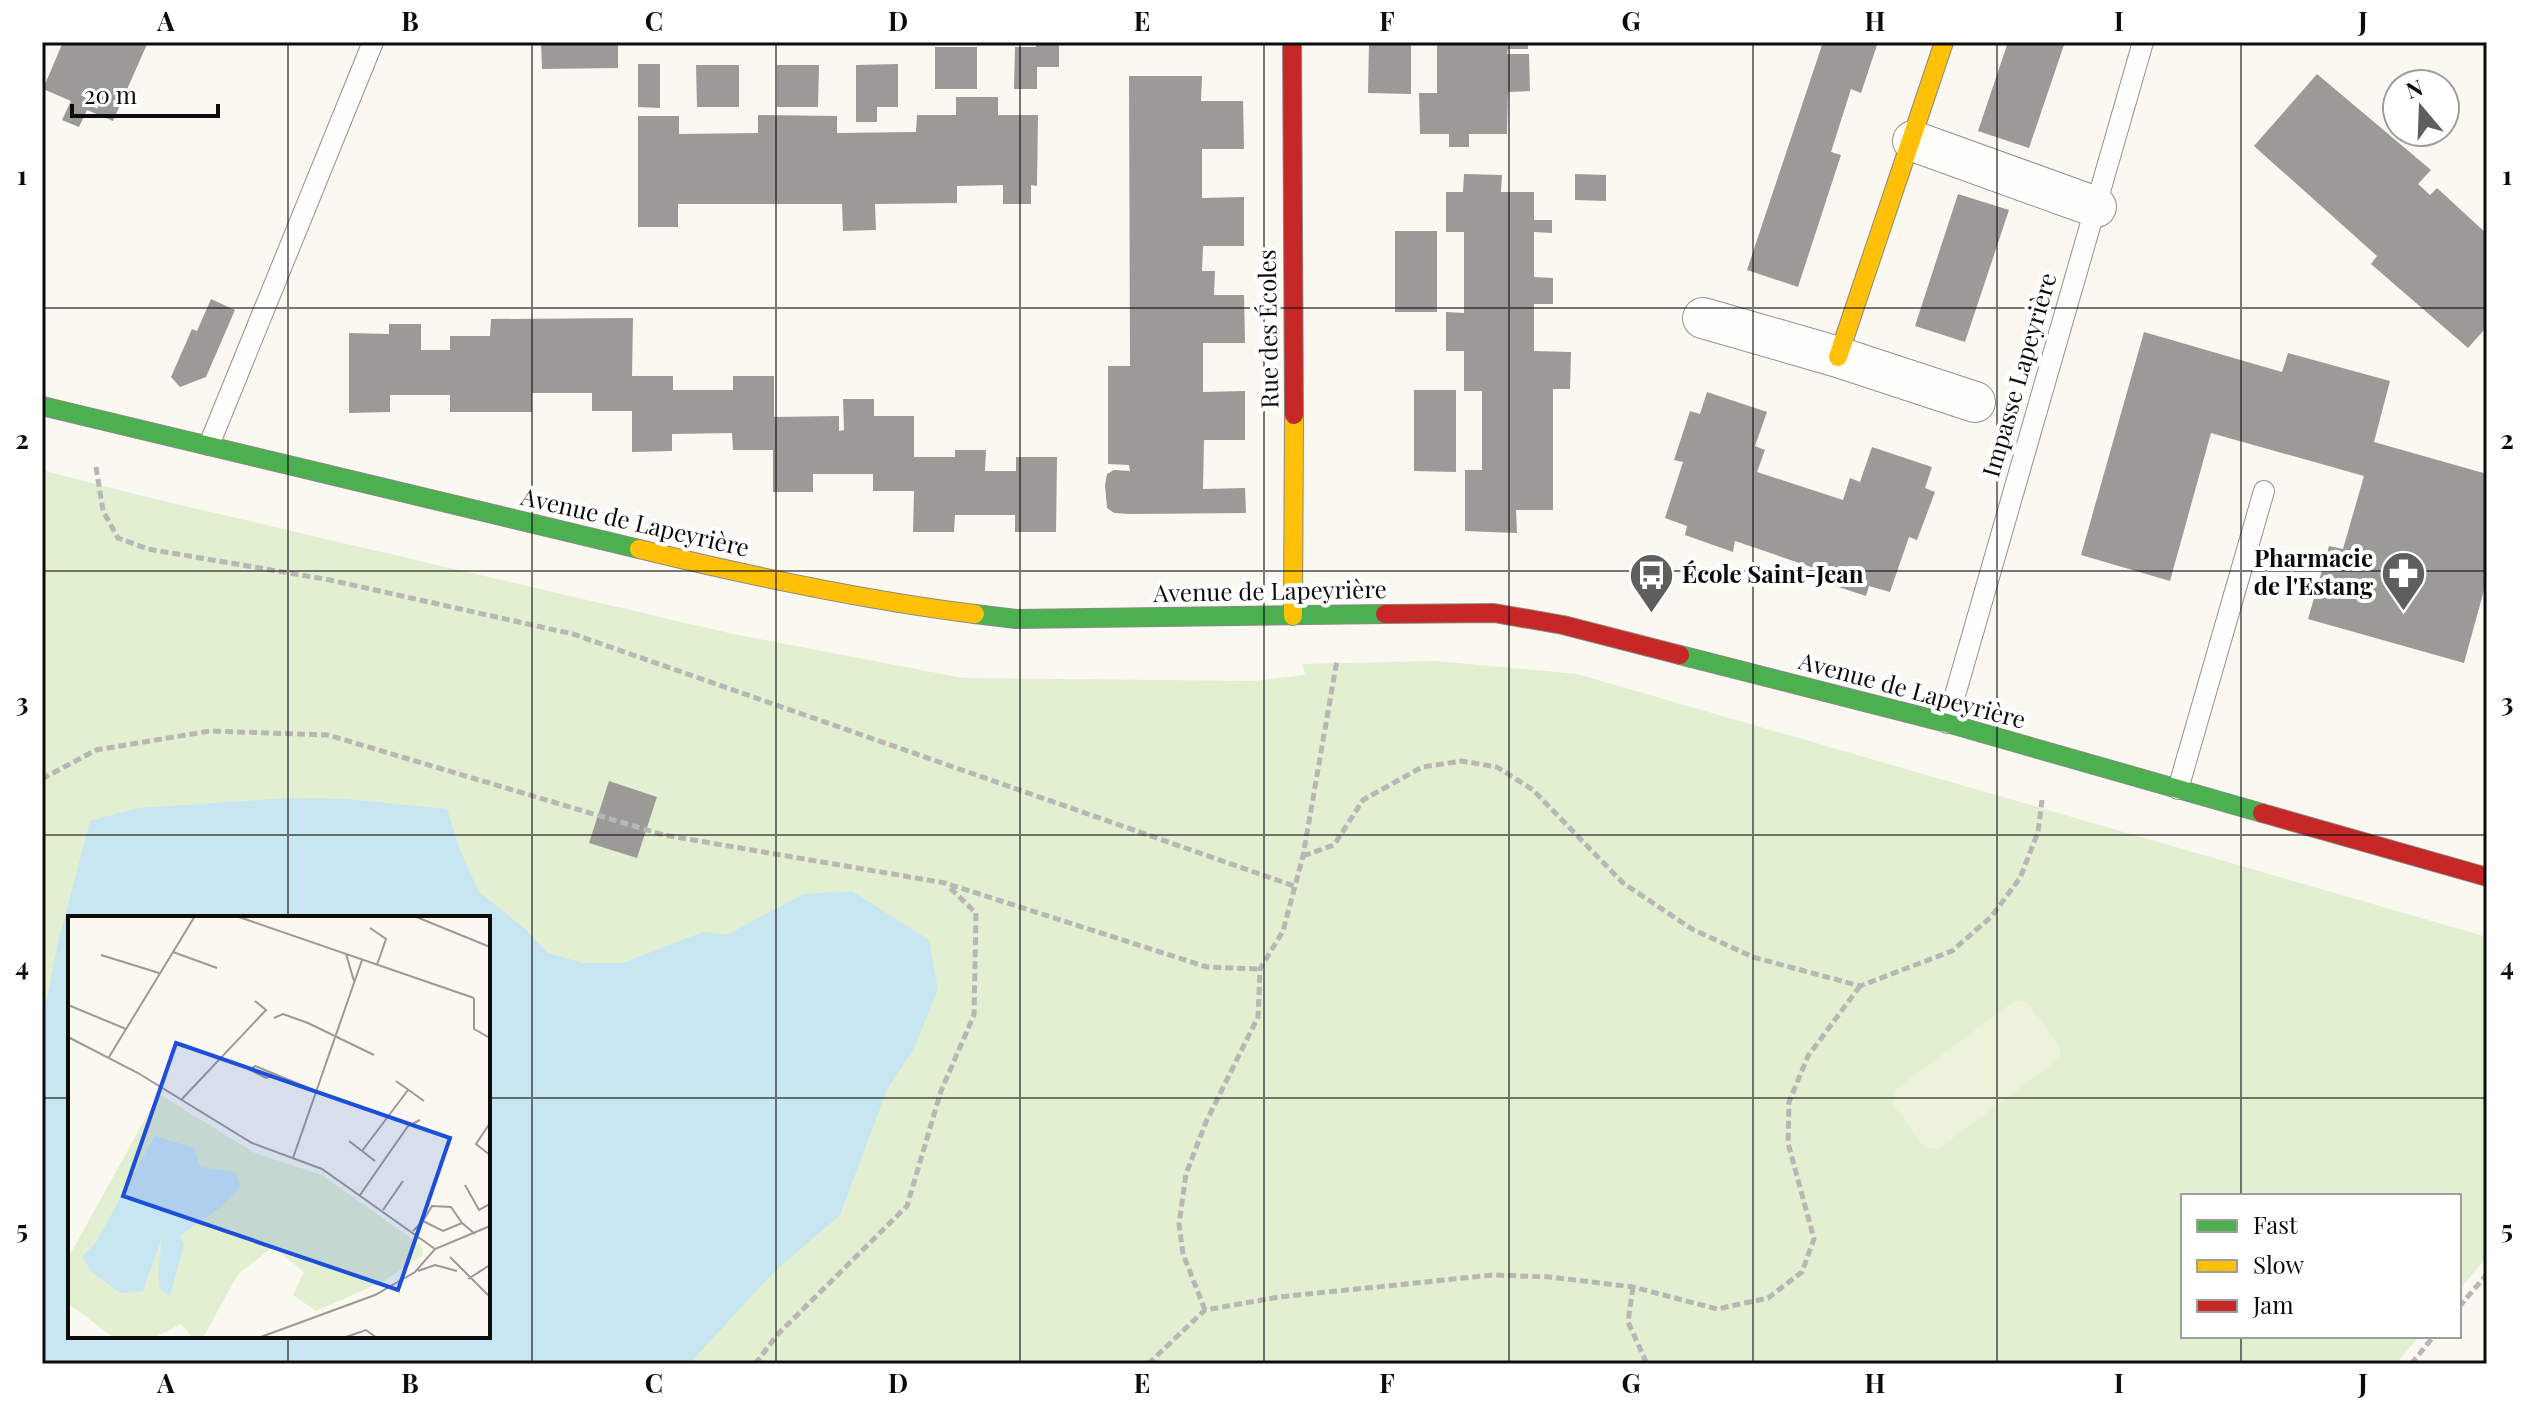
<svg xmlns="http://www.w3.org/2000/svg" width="2529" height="1406" font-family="'Playfair Display',serif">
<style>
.green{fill:#e3efd1;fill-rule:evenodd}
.pitch{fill:#edf2db}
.water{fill:#c8e5f2;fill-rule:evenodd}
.building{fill:#9c9a96}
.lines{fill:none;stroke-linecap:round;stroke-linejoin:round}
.lane-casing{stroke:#93928f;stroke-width:22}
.street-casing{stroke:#93928f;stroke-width:42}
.fast-casing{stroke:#8a8985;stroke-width:20}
.slow-casing{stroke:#8a8985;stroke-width:20}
.jam-casing{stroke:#8a8985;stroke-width:20}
.path{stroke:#b7b7b5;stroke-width:5;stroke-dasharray:8 4;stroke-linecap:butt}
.lane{stroke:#fefefd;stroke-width:20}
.street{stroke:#fefefd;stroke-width:40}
.fast{stroke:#4caf50;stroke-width:18}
.slow{stroke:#ffc107;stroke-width:18}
.jam{stroke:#c62828;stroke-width:18}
.grid{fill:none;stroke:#0c0c0c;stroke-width:2;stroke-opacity:0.55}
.labels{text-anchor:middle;stroke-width:8;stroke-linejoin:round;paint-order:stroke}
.street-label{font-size:24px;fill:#0c0c0c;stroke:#fff}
.poi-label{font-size:24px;font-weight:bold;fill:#0c0c0c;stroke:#fff;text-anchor:end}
.inset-road{fill:none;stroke:#9b9a95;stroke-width:2}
.view{fill:#1d4ed8;fill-opacity:0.15;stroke:#1d4ed8;stroke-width:4}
.inset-edge{fill:none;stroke:#0c0c0c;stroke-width:4}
.neatline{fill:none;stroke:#0c0c0c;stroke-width:3}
.grid-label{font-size:26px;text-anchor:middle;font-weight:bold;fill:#0c0c0c}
</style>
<rect width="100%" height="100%" fill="#faf8f0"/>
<path class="green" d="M 42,470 L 142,496 L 733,634 L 963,678 L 1254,681 L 1305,675 L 1303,664 L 1436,661 L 1577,674 L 2487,937 L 2487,1257 L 2459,1290 L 2459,1196 L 2183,1196 L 2183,1336 L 2420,1336 L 2395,1364 L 42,1364 ZM 70,918 L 488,918 L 488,1336 L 70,1336 Z"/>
<path class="pitch" d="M 2014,1001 L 2026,1001 L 2060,1046 L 2060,1058 L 1938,1149 L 1925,1148 L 1892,1103 L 1896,1089 Z"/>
<path class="water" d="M 289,798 L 347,799 L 447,809 L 460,850 L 479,892 L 524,928 L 548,953 L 583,963 L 623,963 L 703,932 L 726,935 L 804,894 L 852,891 L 929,940 L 938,990 L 914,1048 L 887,1090 L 840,1215 L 774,1272 L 689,1364 L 42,1364 L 42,1024 L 58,943 L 90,821 L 137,808 ZM 70,918 L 488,918 L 488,1336 L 70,1336 Z"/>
<path class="building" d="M 63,42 L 148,42 L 113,121 L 87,110 L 79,127 L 62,120 L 71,101 L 43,89 Z
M 541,42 L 618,42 L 618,68 L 542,69 Z
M 1036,42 L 1059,42 L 1059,67 L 1037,67 L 1037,89 L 1014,89 L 1015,47 L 1036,47 Z
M 1369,42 L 1411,42 L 1411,94 L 1368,93 Z
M 1437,42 L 1528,42 L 1528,49 L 1508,49 L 1507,54 L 1529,54 L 1530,91 L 1508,92 L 1507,134 L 1469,134 L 1469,147 L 1449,147 L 1449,134 L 1420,134 L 1419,93 L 1437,93 Z
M 1823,42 L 1878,42 L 1861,93 L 1851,89 L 1831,152 L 1841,155 L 1798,287 L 1747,270 Z
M 2008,42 L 2065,42 L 2029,148 L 1978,131 Z
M 935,47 L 977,47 L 977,89 L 935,89 Z
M 638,64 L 660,64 L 660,108 L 638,107 Z
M 898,64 L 898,107 L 877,107 L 877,122 L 856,122 L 856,65 Z
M 696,65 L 739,65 L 739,107 L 697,107 Z
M 777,65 L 819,65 L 818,107 L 777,107 Z
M 2317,74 L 2431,170 L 2418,184 L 2430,195 L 2437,188 L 2487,234 L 2487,332 L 2484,330 L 2468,348 L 2371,264 L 2377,256 L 2254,146 Z
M 1129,76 L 1202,76 L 1201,101 L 1243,101 L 1244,149 L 1202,149 L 1202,198 L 1244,197 L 1244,246 L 1203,246 L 1202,271 L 1215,271 L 1214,295 L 1244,295 L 1245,343 L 1203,343 L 1203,392 L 1245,391 L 1245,440 L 1204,440 L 1203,489 L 1245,488 L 1246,513 L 1130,514 L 1114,513 L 1107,508 L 1105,485 L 1107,474 L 1114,470 L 1130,471 L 1129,465 L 1108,464 L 1108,366 L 1130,366 Z
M 956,97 L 998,97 L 998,115 L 1038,115 L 1037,186 L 1031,185 L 1031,204 L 1003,204 L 1003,185 L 957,186 L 957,203 L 875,204 L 876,230 L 843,231 L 842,204 L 678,204 L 678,227 L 638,227 L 638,116 L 679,116 L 679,134 L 758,133 L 758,115 L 837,116 L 837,133 L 916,132 L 917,115 L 956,115 Z
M 1464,174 L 1502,175 L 1501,192 L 1534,192 L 1534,220 L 1552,220 L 1552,233 L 1534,232 L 1534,277 L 1553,278 L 1553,304 L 1534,304 L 1534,351 L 1571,352 L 1570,389 L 1553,389 L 1553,510 L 1516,510 L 1517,533 L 1465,531 L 1465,470 L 1482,470 L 1482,391 L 1464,391 L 1464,351 L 1446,351 L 1446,312 L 1464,313 L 1464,232 L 1446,232 L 1446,192 L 1463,192 Z
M 1575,174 L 1606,175 L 1606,201 L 1575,200 Z
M 1958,194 L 2009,210 L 1965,342 L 1915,326 Z
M 1395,231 L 1437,231 L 1437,312 L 1395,312 Z
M 211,299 L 235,310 L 206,377 L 180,387 L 171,377 L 192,329 L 197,331 Z
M 633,318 L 632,376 L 673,376 L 673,390 L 733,390 L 733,376 L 774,376 L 774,417 L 839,416 L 839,431 L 844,430 L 843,399 L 874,399 L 874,416 L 914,416 L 914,457 L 955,457 L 955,450 L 986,450 L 985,471 L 1016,471 L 1016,457 L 1057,457 L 1056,532 L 1015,532 L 1015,515 L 955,515 L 954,532 L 913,532 L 914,491 L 873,491 L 873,474 L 813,474 L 813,492 L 773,492 L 773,450 L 733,450 L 732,433 L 672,434 L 672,451 L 632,452 L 632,411 L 592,411 L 592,393 L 532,393 L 532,412 L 450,412 L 450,395 L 390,395 L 390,412 L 349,413 L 349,333 L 389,334 L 389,324 L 421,324 L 421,350 L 450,350 L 450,336 L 490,336 L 491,319 Z
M 2144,332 L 2282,372 L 2288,353 L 2390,381 L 2374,442 L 2487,474 L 2487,579 L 2464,663 L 2308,619 L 2329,546 L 2343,549 L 2364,476 L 2211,433 L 2170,581 L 2081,555 Z
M 1414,390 L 1456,390 L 1456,472 L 1414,471 Z
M 1707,392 L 1767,412 L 1755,446 L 1765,450 L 1757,472 L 1843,500 L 1850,478 L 1860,482 L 1872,447 L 1932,467 L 1925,488 L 1935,492 L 1917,540 L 1909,537 L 1890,592 L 1869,586 L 1866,596 L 1817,580 L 1820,570 L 1735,541 L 1733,552 L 1685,535 L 1687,526 L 1665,518 L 1683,462 L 1674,460 L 1690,411 L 1700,414 Z
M 609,781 L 657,797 L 637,858 L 589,843 Z"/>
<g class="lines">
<defs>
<path id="lane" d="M 209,445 L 373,42
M 1947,723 L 2143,42
M 2178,789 L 2264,491"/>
<path id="street" d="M 1913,141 L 2096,207
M 1703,318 L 1838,357 L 1975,402"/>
<path id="fast" d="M 42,406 L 639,549
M 975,614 L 1016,619 L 1385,614
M 1680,655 L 1947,723 L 2262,813"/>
<path id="slow" d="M 1838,357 L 1944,42
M 639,549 C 750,576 862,600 975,614
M 1293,616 L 1294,415"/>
<path id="jam" d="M 1292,42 L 1294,415
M 1385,614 L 1494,613 L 1563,625 L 1680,655
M 2262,813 L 2487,877"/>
</defs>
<use href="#lane" class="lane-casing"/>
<use href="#street" class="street-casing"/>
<use href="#fast" class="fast-casing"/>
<use href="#slow" class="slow-casing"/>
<use href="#jam" class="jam-casing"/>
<path class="path" d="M 96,467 L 103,511 L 118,538 L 148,549 L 330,580 L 573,634 L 1294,886
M 42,779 L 96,750 L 210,731 L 328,735 L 664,835 L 945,883 L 1207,967 L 1260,969
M 1303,856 L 1334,845 L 1363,800 L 1422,767 L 1462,761 L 1497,767 L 1533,790 L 1623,883 L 1692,929 L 1753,957 L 1860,986 L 1952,951 L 1991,917 L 2020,878 L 2038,832 L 2042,800
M 1633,1287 L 1628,1322 L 1647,1364
M 2459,1307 L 2487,1274
M 1205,1310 L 1183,1254 L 1179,1224 L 1186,1174 L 1206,1122 L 1258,1017 L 1260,969 L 1283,931 L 1303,856 L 1337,660
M 755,1364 L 778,1334 L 907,1206 L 941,1091 L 974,1015 L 976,913 L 948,886
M 1148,1364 L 1205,1310 L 1279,1297 L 1493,1275 L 1550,1277 L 1633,1287 L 1717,1309 L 1768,1298 L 1802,1272 L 1814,1239 L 1788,1143 L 1789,1102 L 1808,1056 L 1860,986
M 2411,1364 L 2434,1336"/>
<use href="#lane" class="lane"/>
<use href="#street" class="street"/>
<use href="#fast" class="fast"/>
<use href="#slow" class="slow"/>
<use href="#jam" class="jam"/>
</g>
<path class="grid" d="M 288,42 L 288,918M 532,42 L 532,1364M 776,42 L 776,1364M 1020,42 L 1020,1364M 1264,42 L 1264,1364M 1509,42 L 1509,1364M 1753,42 L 1753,1364M 1997,42 L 1997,1364M 2241,42 L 2241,1196M 42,308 L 2487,308M 42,571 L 2487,571M 42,835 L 2487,835M 42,1098 L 70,1098M 488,1098 L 2487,1098M 288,1336 L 288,1364M 2241,1336 L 2241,1364"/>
<defs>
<symbol id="pharmacy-pin" viewBox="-11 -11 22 30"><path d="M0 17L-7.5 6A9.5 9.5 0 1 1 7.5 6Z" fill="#5f5f5c" stroke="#fff"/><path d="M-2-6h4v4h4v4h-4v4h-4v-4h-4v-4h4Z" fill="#fff"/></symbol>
<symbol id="bus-pin" viewBox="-11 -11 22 30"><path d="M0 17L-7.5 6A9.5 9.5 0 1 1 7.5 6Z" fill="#5f5f5c" stroke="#fff"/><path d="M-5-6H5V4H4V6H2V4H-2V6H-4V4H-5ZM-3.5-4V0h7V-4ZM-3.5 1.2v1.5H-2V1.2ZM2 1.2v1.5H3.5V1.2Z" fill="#fff"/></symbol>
</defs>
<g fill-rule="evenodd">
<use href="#pharmacy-pin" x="2378" y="548" width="51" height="69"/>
<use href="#bus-pin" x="1626" y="550" width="51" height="69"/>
</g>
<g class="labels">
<g class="street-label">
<text transform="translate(1269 329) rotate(-91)" y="8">Rue des Écoles</text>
<text transform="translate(2020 375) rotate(-74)" y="8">Impasse Lapeyrière</text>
<text transform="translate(635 523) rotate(13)" y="8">Avenue de Lapeyrière</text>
<text transform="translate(1270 592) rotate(-1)" y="8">Avenue de Lapeyrière</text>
<text transform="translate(1912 691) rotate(15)" y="8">Avenue de Lapeyrière</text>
</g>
<g class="poi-label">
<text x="2373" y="567">Pharmacie<tspan x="2373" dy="28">de l'Estang</tspan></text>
<text x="1682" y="583" text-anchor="start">École Saint-Jean</text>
</g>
</g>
<g transform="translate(68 916)">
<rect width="422" height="422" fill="#faf8f0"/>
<path d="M 91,178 L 187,237 L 254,259 L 354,330 L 355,339 L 314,366 L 248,395 L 225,379 L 236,356 L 205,331 L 170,358 L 135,422 L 125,422 L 113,408 L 85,422 L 46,422 L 0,387 L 0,342 Z" fill="#e3efd1"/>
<path d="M 87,220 L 126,232 L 132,251 L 167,256 L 172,270 L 153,291 L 111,320 L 116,328 L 102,380 L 92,373 L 90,356 L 94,321 L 75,375 L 52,377 L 23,355 L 14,341 L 28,326 Z" fill="#c8e5f2"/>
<path class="inset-road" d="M 168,0 L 406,82M 346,0 L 422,31M 302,12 L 318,23 L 309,49M 105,36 L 149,52M 278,38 L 286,65M 33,39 L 91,57M 406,82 L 406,113 L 422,122M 0,89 L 58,113M 206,102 L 215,98 L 240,107 L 306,139M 0,121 L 70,157 L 184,227 L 254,253 L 367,333M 41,141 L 127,0M 204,160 L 198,162 L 182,154 L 187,150 L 248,175M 328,165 L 356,185M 114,183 L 198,94 L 187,85M 422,207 L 408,228 L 422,239M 281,225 L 307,245M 294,235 L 340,174M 225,242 L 294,44M 397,269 L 411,294 L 422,288M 292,279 L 340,210 L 352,204M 315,294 L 335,265M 355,305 L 364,290 L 383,291 L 394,307M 345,315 L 355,305 L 375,315 L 394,307 L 407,318M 382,341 L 422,381M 350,355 L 367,349 L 389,355M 400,363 L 422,349M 190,422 L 307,379 L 347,356 L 367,333 L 422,310M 275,422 L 298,414 L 309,422"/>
<path class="view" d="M 108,127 L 382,222 L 330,374 L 55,280 Z"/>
<rect width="422" height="422" class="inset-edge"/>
</g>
<rect width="2529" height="1406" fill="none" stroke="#ffffff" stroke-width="88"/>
<rect x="2181" y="1194" width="280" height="144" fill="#ffffff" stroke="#9e9e9e" stroke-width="2"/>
<rect x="2197" y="1220" width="40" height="12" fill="#4caf50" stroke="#9e9e9e" stroke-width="2"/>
<text x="2253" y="1234" font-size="24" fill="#0c0c0c">Fast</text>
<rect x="2197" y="1260" width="40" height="12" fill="#ffc107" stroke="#9e9e9e" stroke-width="2"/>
<text x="2253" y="1274" font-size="24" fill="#0c0c0c">Slow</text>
<rect x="2197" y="1300" width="40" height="12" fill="#c62828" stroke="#9e9e9e" stroke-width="2"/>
<text x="2253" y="1314" font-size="24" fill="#0c0c0c">Jam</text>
<g transform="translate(2421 108) rotate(341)"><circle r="38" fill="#ffffff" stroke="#9e9e9e" stroke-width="2"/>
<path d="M0-6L14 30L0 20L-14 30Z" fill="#5f5f5c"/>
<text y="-12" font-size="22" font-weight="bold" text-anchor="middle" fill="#0c0c0c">N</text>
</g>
<path d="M72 104v12h146v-12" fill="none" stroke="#0c0c0c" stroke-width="4"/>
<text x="84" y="104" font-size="24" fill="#0c0c0c" stroke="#ffffff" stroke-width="6" paint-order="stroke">20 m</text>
<rect x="44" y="44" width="2441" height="1318" class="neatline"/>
<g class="grid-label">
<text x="166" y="31">A</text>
<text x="410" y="31">B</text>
<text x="654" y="31">C</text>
<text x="898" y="31">D</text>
<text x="1142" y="31">E</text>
<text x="1387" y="31">F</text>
<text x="1631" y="31">G</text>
<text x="1875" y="31">H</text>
<text x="2119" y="31">I</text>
<text x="2363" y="31">J</text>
<text x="22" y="185">1</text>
<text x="2507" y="185">1</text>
<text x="22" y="449">2</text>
<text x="2507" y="449">2</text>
<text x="22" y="712">3</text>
<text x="2507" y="712">3</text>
<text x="22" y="976">4</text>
<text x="2507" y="976">4</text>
<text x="22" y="1239">5</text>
<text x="2507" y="1239">5</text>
<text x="166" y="1393">A</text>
<text x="410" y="1393">B</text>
<text x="654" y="1393">C</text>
<text x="898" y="1393">D</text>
<text x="1142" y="1393">E</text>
<text x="1387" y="1393">F</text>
<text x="1631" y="1393">G</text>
<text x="1875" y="1393">H</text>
<text x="2119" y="1393">I</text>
<text x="2363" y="1393">J</text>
</g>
</svg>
